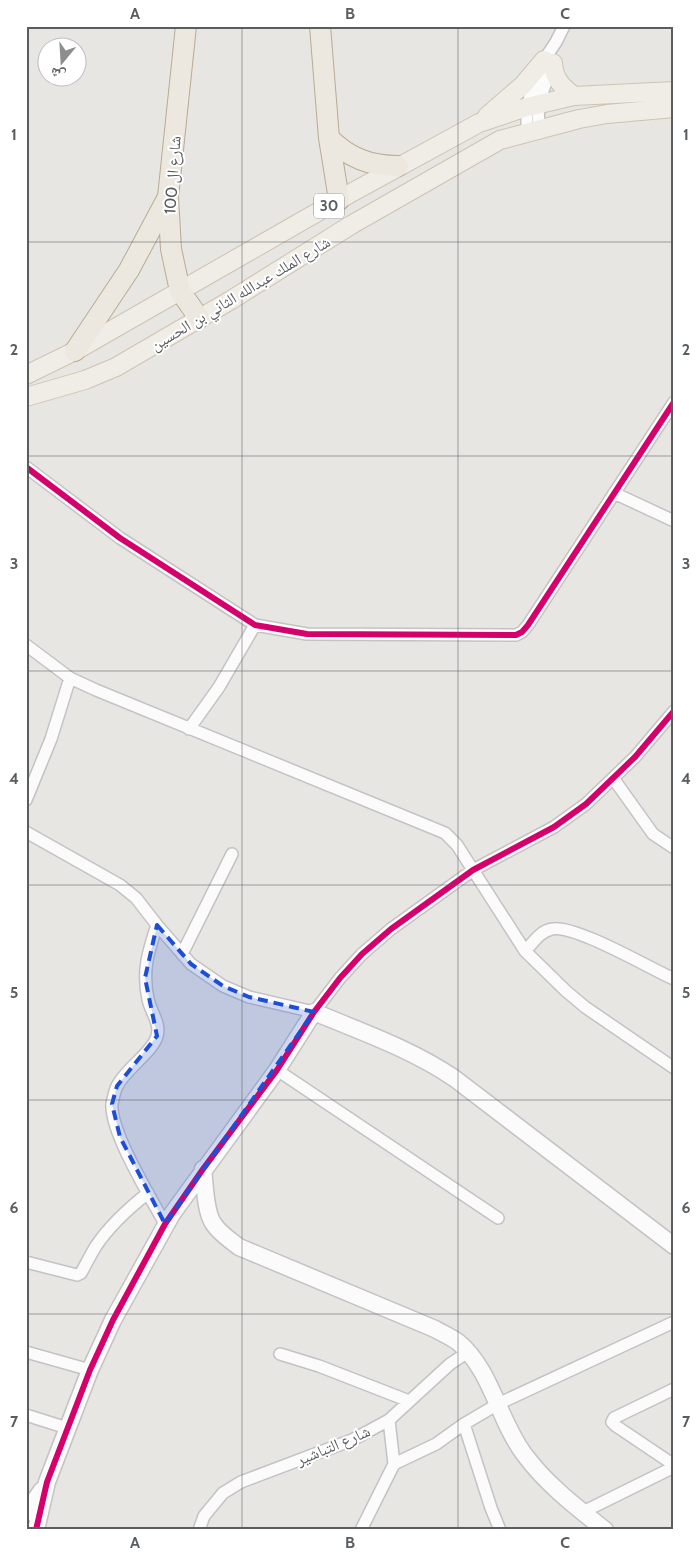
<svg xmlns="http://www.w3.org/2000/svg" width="700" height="1556" font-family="Cabin,'Noto Naskh Arabic',sans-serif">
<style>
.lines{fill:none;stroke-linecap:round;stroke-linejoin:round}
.street-casing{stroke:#c4c3c3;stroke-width:14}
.secondary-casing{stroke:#c3c3c3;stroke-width:19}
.primary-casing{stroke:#cec3b2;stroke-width:20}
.highway-casing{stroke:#bbaa94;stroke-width:22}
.street{stroke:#fcfbfb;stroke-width:11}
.secondary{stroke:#fcfbfb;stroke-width:16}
.primary{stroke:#f0ede6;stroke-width:18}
.highway{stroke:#ece8df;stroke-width:20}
.cycleway-casing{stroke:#fff;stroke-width:9}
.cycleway{stroke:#d6006c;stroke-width:6}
.marked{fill:#1d4ed8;fill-opacity:0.2;stroke:#1d4ed8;stroke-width:4;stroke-dasharray:10 6;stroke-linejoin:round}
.grid{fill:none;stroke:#595d60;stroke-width:1;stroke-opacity:0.55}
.labels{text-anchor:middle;stroke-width:4;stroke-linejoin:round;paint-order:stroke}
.shield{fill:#fff;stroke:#8b8e90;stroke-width:1}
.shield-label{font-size:15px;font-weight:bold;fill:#595d60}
.street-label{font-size:16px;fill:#595d60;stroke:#fff}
.neatline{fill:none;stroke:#595d60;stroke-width:2}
.grid-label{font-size:16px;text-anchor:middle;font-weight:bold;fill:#595d60}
</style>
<rect width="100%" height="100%" fill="#e8e6e2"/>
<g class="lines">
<defs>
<path id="street" d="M 539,130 L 538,104 L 552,66
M 527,133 L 527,107 L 534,83 L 544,60 L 556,42 L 564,26
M 26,467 L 120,538 L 255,625 L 307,634 L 516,635 L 522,632 L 528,625 L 674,402
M 614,493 L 674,521
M 26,645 L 70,678 L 96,690 L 445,833 L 457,845 L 525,951 L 566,991 L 585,1007 L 674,1068
M 189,729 L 219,687 L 255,625
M 613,778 L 653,834 L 674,848
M 26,800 L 51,739 L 70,678
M 26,832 L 120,885 L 136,898 L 157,925 L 191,964 L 223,986 L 249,997 L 314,1012 L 340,978 L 362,954 L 391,929 L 473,870 L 554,827 L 586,804 L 635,757 L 674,711
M 157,925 C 148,952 142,971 148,999 C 150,1011 161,1023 157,1036 C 153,1052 126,1068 117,1086 C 115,1090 113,1099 112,1104 C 110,1132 151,1198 165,1224
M 525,951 C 533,943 540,931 552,929 C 574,924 649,968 674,979
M 182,954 L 232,854
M 277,1070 L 498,1218
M 26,1262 L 77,1275 L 81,1273 C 86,1264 91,1254 96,1246 C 110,1225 129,1208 148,1193
M 26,1352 L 90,1370
M 280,1354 L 319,1366 L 409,1401
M 674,1389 L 614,1418 L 612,1422 L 616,1426 L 674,1465
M 26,1415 L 67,1428
M 389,1420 L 394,1464
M 464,1424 L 491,1508 L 500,1530
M 583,1512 L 674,1467
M 199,1530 L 204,1516 L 223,1493 L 241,1482 L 352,1440 L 389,1420 L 450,1364 L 468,1352
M 361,1530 L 394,1464 L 436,1444 L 464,1424 L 498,1404 L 674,1322"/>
<path id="secondary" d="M 203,1169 C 205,1184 205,1211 213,1223 C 219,1233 230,1240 239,1247 L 435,1329 C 442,1333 451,1337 458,1342 C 491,1369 499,1421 524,1454 C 546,1484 576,1507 605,1530
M 26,1513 L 42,1490
M 36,1530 L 47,1482 L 90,1370 L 113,1320 L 172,1214 L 277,1070 L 314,1012 C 362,1032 411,1049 454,1078 L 674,1246"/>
<path id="primary" d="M 553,63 C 554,79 562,87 574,96
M 487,116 L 523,85 L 544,60
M 26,375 L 75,351 L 351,193 L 479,123 L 527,107 L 574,96 L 674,91
M 26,397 L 85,380 L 116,367 L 231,300 L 351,225 L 500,140 L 579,119 L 607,114 L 674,108"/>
<path id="highway" d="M 186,26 L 168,197 L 171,249 L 180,291 L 199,318
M 320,26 L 329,138 L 339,200
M 329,138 C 349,158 370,166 398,166
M 75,351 L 129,270 L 168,197"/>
</defs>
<use href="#street" class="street-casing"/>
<use href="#secondary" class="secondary-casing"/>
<use href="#primary" class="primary-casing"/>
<use href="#highway" class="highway-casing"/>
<use href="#street" class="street"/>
<use href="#secondary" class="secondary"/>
<use href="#primary" class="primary"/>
<use href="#highway" class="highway"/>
<defs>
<path id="cycleway" d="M 26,467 L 120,538 L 255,625 L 307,634 L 516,635 L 522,632 L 528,625 L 674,402
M 36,1530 L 47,1482 L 90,1370 L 113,1320 L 165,1224 L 203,1169 L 277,1070 L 314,1012 L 340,978 L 362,954 L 391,929 L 473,870 L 554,827 L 586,804 L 635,757 L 674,711"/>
</defs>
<use href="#cycleway" class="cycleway-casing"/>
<use href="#cycleway" class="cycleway"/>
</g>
<path class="marked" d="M 157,925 L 191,964 L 223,986 L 249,997 L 314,1012 L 165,1224 L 120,1137 L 112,1104 L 117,1086 L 157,1036 L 145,978 Z"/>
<path class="grid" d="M 242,26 L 242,1530M 458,26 L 458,1530M 26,242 L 674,242M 26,456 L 674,456M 26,671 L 674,671M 26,885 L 674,885M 26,1100 L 674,1100M 26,1314 L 674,1314"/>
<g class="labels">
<rect class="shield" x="314" y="193.5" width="30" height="25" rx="4"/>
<g class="shield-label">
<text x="329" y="211">30</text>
</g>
<g class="street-label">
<text transform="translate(172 175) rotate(-86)" y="6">شارع ال 100</text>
<text transform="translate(240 293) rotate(-31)" y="6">شارع الملك عبدالله الثاني بن الحسين</text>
<text transform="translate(333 1445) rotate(-23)" y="6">شارع التباشير</text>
</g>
</g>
<rect width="700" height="1556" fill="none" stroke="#ffffff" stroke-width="55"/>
<g transform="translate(62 62) rotate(198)"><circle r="24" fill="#ffffff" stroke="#bdbebf"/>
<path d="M0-4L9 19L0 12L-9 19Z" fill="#8b8d8e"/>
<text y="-8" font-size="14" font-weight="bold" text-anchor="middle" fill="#595d60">ش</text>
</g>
<rect x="28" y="28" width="644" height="1500" class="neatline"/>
<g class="grid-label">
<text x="135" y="19">A</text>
<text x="350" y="19">B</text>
<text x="565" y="19">C</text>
<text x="14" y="140">1</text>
<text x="686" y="140">1</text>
<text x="14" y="355">2</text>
<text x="686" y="355">2</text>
<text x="14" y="569">3</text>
<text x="686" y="569">3</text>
<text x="14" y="784">4</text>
<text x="686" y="784">4</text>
<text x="14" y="998">5</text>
<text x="686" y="998">5</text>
<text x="14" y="1213">6</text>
<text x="686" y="1213">6</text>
<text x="14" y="1427">7</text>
<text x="686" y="1427">7</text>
<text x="135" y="1548">A</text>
<text x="350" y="1548">B</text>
<text x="565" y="1548">C</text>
</g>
</svg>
